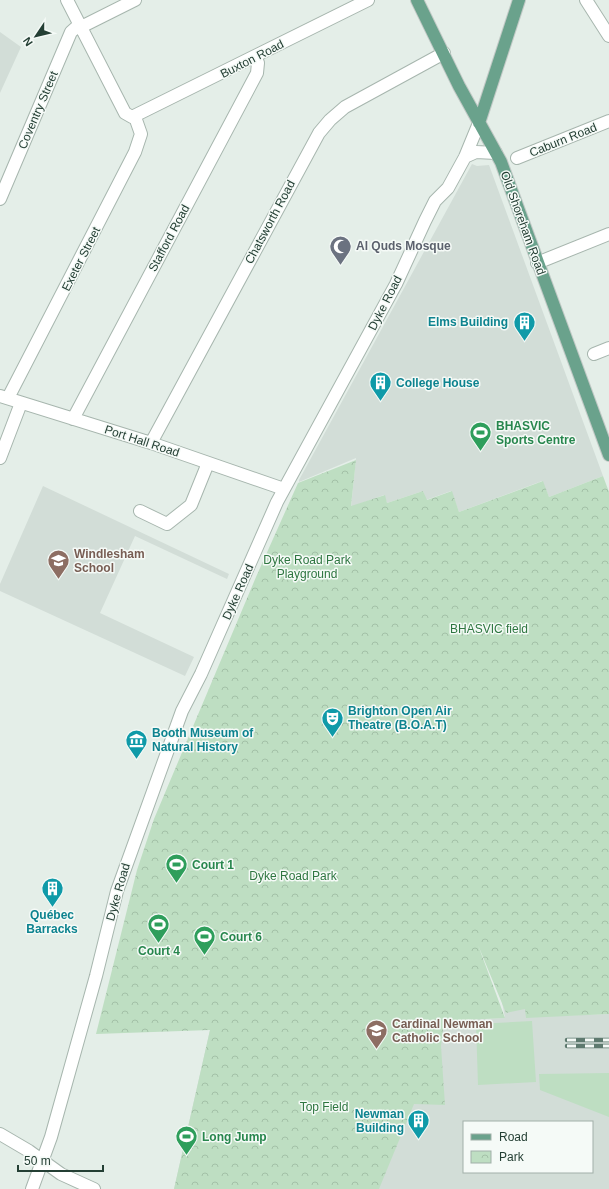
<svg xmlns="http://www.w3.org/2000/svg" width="609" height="1189" font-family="Helvetica,sans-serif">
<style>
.built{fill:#d2ddd7;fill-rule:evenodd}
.grass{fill:#bedec2}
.park{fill:url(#park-crowns)}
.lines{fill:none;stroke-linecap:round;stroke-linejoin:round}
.minor-casing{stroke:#a7b6ae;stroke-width:14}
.major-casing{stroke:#c2c9c6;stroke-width:14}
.minor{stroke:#fff;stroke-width:12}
.major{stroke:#6aa28c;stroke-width:12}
.rail-casing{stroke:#5e7a6f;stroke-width:4.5}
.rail{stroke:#f5faf7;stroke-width:3;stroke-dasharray:9;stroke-linecap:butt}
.labels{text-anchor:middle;stroke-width:3;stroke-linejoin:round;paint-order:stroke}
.street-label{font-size:12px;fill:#243f34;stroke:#f5faf7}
.worship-label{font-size:12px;font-weight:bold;fill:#5b616d;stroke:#f5faf7;text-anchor:start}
.culture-label{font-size:12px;font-weight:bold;fill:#0d838f;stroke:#f5faf7;text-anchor:start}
.leisure-label{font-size:12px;font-weight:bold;fill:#27864d;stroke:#f5faf7;text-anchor:start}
.education-label{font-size:12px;font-weight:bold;fill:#785e54;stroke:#f5faf7;text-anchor:start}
.park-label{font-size:12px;fill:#2e7640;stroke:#f5faf7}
</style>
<defs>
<pattern id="park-crowns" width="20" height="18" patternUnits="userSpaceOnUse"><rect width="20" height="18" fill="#bedec2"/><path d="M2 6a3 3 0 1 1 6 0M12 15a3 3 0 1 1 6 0" fill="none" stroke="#a3c0a7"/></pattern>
</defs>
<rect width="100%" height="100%" fill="#e4eee8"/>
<path class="built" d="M 0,32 L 21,47 L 0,93 Z
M 472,164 L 477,166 L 489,165 L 603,476 L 549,497 L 542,481 L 459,512 L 451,491 L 426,500 L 423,491 L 387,503 L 384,495 L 351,507 L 356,458 L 299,482 L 299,480 Z
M 43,486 L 229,574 L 227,579 L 135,536 L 100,613 L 194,657 L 185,676 L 0,591 L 0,584 Z
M 547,926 L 526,1017 L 609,1014 L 609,1189 L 174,1189 L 210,1030 L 505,1018 L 490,939 ZM 464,1122 L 592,1122 L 592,1172 L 464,1172 Z"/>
<path class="grass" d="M 532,1021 L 536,1082 L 478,1085 L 476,1024 Z
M 609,1073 L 609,1117 L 540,1090 L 539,1074 Z"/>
<path class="park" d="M 356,460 L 351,506 L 385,495 L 387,503 L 423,491 L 427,500 L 452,491 L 459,512 L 543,481 L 549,497 L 603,476 L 609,492 L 609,1014 L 526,1018 L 525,1009 L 506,1013 L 478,945 L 505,1018 L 444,1021 L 441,1046 L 445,1105 L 414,1104 L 379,1189 L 174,1189 L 210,1030 L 96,1034 L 137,870 L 154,819 L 256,577 L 298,483 Z"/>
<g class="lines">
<defs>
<path id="minor" d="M 67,0 L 125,113 L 132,117 L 368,0
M 586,0 L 609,36
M 81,27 L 135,0
M 465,157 L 476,152 L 496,153
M 517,158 L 609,121
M 0,199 L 71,32 L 80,24
M 537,263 L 609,234
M 594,354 L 609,348
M 0,396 L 151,443 L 284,489
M 8,398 L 135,152 L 141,134 L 135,117
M 73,419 L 257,73 L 258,63 L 255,57
M 151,443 L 319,133 L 330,120 L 345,107 L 444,53
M 0,458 L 21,403
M 140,511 L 167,524 L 191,505 L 208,463
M 0,1134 L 29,1151 L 61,1174 L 94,1189
M 32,1189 L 51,1137 L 96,976 L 117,891 L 182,711 L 201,674 L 277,502 L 396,284 L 425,221 L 435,201 L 448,188 L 465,157 L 479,123"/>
<path id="major" d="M 417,0 L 459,86 L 501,162 L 609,455
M 479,123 L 519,0"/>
</defs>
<use href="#minor" class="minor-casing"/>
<use href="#major" class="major-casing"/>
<use href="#minor" class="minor"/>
<use href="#major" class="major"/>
<defs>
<path id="rail" d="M 567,1040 L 609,1040
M 567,1046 L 609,1046"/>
</defs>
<use href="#rail" class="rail-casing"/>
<use href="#rail" class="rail"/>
</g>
<defs>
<symbol id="mosque-pin" viewBox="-11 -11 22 30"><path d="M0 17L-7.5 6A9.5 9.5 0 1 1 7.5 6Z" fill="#6b7280" stroke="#f5faf7"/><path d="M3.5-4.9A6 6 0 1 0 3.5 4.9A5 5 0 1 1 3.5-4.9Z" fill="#fff"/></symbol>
<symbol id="building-pin" viewBox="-11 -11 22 30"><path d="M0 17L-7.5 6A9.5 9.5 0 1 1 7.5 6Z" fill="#0f9aa8" stroke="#f5faf7"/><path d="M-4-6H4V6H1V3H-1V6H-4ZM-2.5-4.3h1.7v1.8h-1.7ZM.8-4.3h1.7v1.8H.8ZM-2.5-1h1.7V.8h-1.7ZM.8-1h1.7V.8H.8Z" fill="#fff"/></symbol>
<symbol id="stadium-pin" viewBox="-11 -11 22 30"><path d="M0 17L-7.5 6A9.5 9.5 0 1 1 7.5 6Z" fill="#2e9e5b" stroke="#f5faf7"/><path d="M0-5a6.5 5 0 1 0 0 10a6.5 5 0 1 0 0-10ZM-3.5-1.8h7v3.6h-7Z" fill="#fff"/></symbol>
<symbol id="school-pin" viewBox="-11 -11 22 30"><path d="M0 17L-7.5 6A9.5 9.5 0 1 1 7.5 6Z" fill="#8d6e63" stroke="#f5faf7"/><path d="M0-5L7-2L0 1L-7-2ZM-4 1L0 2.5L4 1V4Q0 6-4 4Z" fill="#fff"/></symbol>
<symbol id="theatre-pin" viewBox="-11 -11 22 30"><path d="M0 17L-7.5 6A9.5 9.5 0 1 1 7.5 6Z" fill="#0f9aa8" stroke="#f5faf7"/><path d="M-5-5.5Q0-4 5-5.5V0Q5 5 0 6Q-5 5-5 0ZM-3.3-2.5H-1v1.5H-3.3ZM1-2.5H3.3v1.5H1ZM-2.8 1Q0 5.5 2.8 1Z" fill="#fff"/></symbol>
<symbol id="museum-pin" viewBox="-11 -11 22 30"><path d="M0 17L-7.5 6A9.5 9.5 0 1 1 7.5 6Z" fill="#0f9aa8" stroke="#f5faf7"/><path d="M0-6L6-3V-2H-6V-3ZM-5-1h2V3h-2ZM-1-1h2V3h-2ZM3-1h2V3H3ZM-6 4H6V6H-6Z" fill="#fff"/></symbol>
</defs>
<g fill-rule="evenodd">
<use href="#mosque-pin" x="328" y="234" width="25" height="34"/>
<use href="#building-pin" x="512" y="310" width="25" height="34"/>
<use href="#building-pin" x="368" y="370" width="25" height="34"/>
<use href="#stadium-pin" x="468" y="420" width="25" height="34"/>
<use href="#school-pin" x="46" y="548" width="25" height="34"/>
<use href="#theatre-pin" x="320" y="706" width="25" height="34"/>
<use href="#museum-pin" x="124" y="728" width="25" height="34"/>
<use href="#stadium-pin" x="164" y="852" width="25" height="34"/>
<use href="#building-pin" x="40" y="876" width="25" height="34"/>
<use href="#stadium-pin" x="146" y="912" width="25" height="34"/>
<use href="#stadium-pin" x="192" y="924" width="25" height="34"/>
<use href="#school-pin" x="364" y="1018" width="25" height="34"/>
<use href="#building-pin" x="406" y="1108" width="25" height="34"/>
<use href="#stadium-pin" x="174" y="1124" width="25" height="34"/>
</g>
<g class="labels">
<g class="street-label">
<text transform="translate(252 59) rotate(-27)" y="4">Buxton Road</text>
<text transform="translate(38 110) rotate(-67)" y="4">Coventry Street</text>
<text transform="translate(563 140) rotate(-22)" y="4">Caburn Road</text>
<text transform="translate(270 222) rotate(-62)" y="4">Chatsworth Road</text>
<text transform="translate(523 223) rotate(70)" y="4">Old Shoreham Road</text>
<text transform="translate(169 238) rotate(-62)" y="4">Stafford Road</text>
<text transform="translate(81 259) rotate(-63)" y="4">Exeter Street</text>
<text transform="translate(385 303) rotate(-63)" y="4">Dyke Road</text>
<text transform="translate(142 441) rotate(18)" y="4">Port Hall Road</text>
<text transform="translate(238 592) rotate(-66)" y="4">Dyke Road</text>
<text transform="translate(118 892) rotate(-74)" y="4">Dyke Road</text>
</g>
<g class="worship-label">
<text x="356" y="250">Al Quds Mosque</text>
</g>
<g class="culture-label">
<text x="508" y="326" text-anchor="end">Elms Building</text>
<text x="396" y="387">College House</text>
<text x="348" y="715">Brighton Open Air<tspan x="348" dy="14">Theatre (B.O.A.T)</tspan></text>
<text x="152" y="737">Booth Museum of<tspan x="152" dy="14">Natural History</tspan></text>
<text x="52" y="919" text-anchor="middle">Québec<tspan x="52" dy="14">Barracks</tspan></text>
<text x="404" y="1118" text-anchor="end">Newman<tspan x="404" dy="14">Building</tspan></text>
</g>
<g class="leisure-label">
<text x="496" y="430">BHASVIC<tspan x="496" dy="14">Sports Centre</tspan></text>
<text x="192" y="869">Court 1</text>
<text x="220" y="941">Court 6</text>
<text x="159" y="955" text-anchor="middle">Court 4</text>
<text x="202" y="1141">Long Jump</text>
</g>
<g class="education-label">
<text x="74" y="558">Windlesham<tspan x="74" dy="14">School</tspan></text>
<text x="392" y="1028">Cardinal Newman<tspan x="392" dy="14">Catholic School</tspan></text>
</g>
<g class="park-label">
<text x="307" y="564">Dyke Road Park<tspan x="307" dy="14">Playground</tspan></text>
<text x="489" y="633">BHASVIC field</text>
<text x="293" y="880">Dyke Road Park</text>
<text x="324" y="1111">Top Field</text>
</g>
</g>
<rect x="463" y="1121" width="130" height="52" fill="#f5faf7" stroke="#a1afa9"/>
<rect x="471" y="1134" width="20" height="6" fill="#6aa28c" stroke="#a1afa9"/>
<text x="499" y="1141" font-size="12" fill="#243f34">Road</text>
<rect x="471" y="1151" width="20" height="12" fill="url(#park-crowns)" stroke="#a1afa9"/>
<text x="499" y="1161" font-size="12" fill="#243f34">Park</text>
<g transform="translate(36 36) rotate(235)" stroke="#f5faf7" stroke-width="3" paint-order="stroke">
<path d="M0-3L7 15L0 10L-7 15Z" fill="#243f34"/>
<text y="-6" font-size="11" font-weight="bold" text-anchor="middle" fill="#243f34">N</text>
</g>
<path d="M18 1165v6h85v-6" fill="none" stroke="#243f34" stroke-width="2"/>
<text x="24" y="1165" font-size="12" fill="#243f34" stroke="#f5faf7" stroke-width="3" paint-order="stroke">50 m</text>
</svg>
